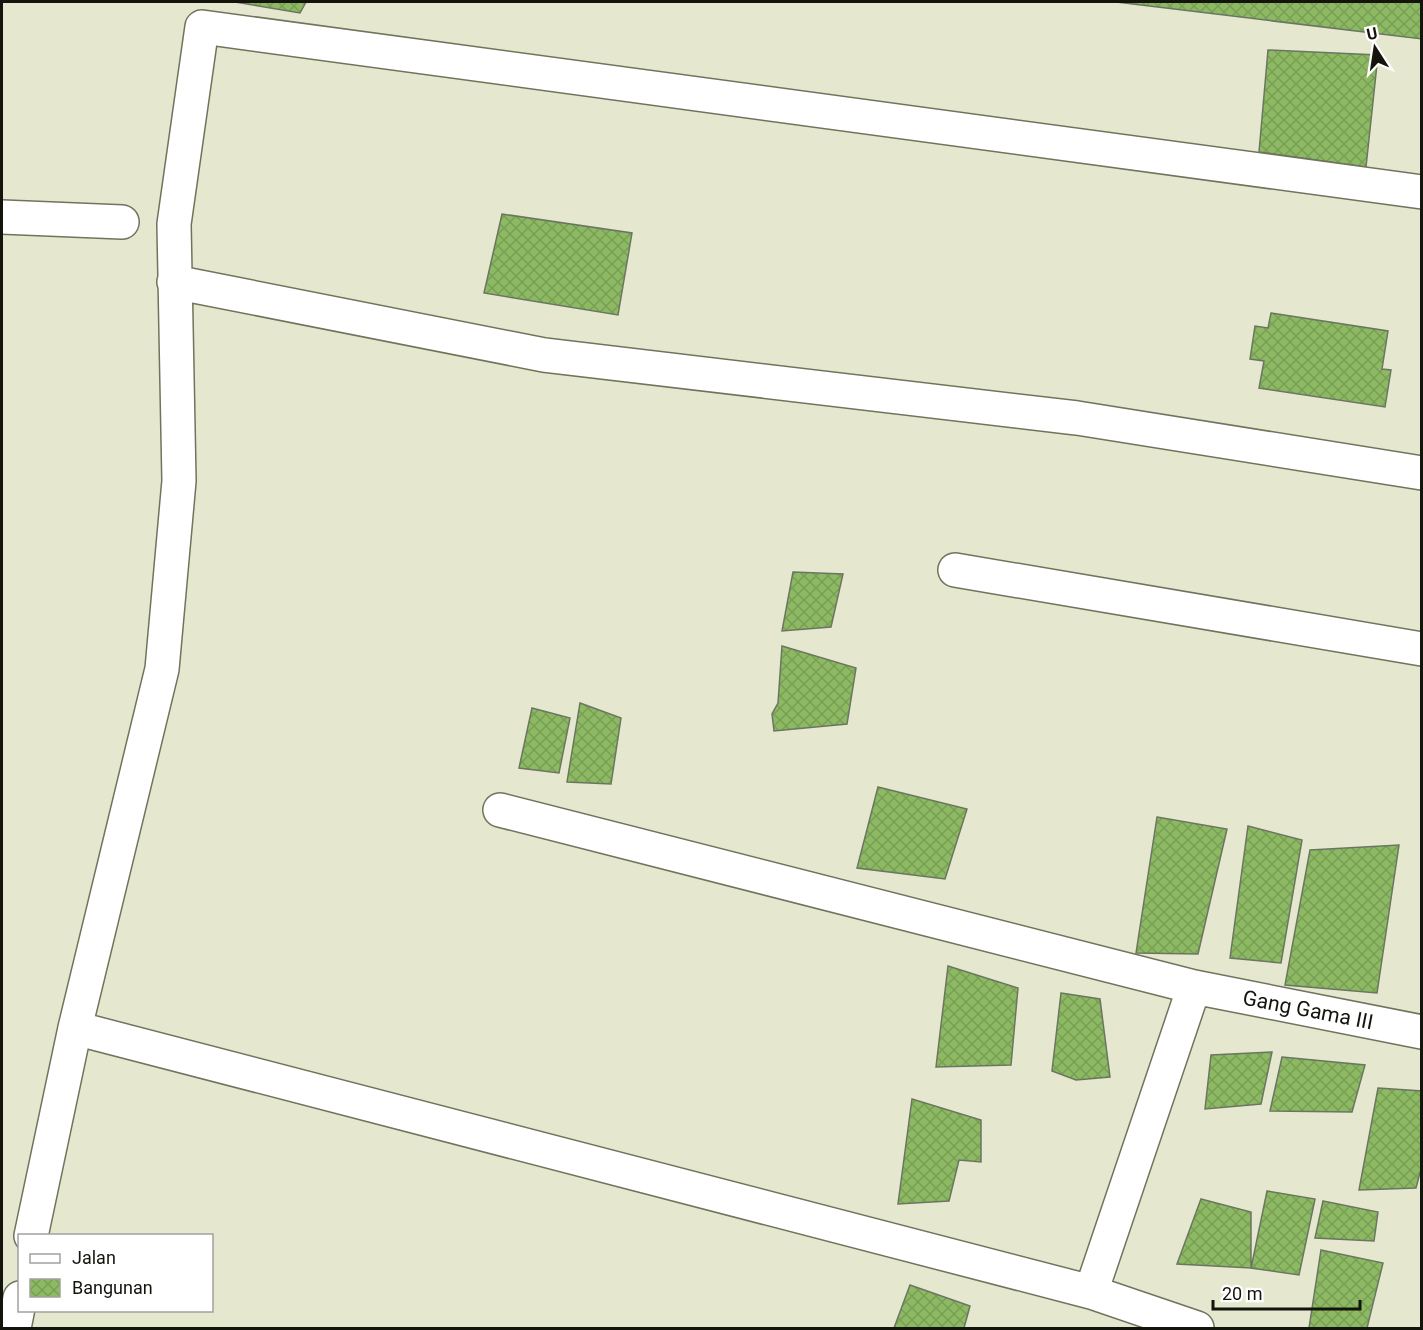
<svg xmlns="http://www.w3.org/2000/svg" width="1423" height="1330" font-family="Roboto,sans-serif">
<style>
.building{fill:url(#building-cross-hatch);stroke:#6b7662;stroke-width:1.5}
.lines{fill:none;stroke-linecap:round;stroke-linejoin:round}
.minor-casing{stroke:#71735d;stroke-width:36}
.minor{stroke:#fff;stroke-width:33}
.labels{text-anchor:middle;stroke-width:4.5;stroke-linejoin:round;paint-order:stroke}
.street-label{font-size:21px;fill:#13140c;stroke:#fff}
</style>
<defs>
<pattern id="building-cross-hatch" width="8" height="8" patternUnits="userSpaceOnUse" patternTransform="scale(1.5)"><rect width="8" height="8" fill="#8db963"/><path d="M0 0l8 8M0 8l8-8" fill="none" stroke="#799e55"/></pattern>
</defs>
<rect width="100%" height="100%" fill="#e5e8cf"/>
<path class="building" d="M 235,2 L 306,2 L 300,13 Z
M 1116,2 L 1422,2 L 1422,39 Z
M 1268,50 L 1378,55 L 1366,167 L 1259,152 Z
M 502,214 L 632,233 L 618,315 L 484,293 Z
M 1271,313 L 1388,331 L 1382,369 L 1391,370 L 1385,407 L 1259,388 L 1264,361 L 1250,359 L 1255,326 L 1268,328 Z
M 793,572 L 843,574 L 831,627 L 782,631 Z
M 782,646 L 856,668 L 847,724 L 774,731 L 772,714 L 778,703 Z
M 580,703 L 621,718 L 611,784 L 567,782 Z
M 532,708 L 570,718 L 559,773 L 519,768 Z
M 878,787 L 967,809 L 945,879 L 857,868 Z
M 1157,817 L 1227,829 L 1198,954 L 1136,953 Z
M 1248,826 L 1302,840 L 1281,963 L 1230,958 Z
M 1399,845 L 1377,993 L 1285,985 L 1310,850 Z
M 948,966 L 1018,988 L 1011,1065 L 936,1067 Z
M 1061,993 L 1100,999 L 1110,1077 L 1076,1080 L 1052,1071 Z
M 1272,1052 L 1261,1104 L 1205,1109 L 1211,1055 Z
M 1282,1057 L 1365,1065 L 1352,1112 L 1270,1111 Z
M 1378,1088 L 1422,1091 L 1422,1165 L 1416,1188 L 1359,1190 Z
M 912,1099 L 981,1120 L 981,1162 L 959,1160 L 949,1201 L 898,1204 Z
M 1267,1191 L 1315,1199 L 1299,1275 L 1251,1268 Z
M 1201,1199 L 1251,1212 L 1251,1268 L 1177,1264 Z
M 1323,1201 L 1378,1212 L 1374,1241 L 1315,1238 Z
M 1321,1250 L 1383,1263 L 1367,1328 L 1309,1328 Z
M 910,1285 L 970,1306 L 964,1328 L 894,1328 Z"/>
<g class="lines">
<defs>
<path id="minor" d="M 2,217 L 122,222
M 174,282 L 544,355 L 1077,418 L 1422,473
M 955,570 L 1422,649
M 500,810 L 1194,987 L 1422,1032
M 1194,987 L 1091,1292 L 1197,1328
M 75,1028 L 1091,1292
M 31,1236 L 75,1028 L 162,669 L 179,481 L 174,224 L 202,27 L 1422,192
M 14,1328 L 20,1298"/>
</defs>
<use href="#minor" class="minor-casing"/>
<use href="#minor" class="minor"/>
</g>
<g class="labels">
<g class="street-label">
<text transform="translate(1308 1010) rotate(11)" y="7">Gang Gama III</text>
</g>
</g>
<rect width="1423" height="1330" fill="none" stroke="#13140c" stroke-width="6"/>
<rect x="18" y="1234" width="195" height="78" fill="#ffffff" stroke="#a1a19e" stroke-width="1.5"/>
<rect x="30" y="1254" width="30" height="9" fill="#ffffff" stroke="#a1a19e" stroke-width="1.5"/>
<text x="72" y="1264" font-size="18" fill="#13140c">Jalan</text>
<rect x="30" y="1279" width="30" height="18" fill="url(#building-cross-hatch)" stroke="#a1a19e" stroke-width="1.5"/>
<text x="72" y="1294" font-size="18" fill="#13140c">Bangunan</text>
<g transform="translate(1375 48) rotate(348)" stroke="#ffffff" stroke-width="4.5" paint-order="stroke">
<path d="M0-4.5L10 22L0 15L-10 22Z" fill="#13140c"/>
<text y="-9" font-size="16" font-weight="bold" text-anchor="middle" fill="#13140c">U</text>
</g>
<path d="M1213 1300v9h147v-9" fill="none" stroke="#13140c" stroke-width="3"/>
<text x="1222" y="1300" font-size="18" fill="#13140c" stroke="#ffffff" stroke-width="4.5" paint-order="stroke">20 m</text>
</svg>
